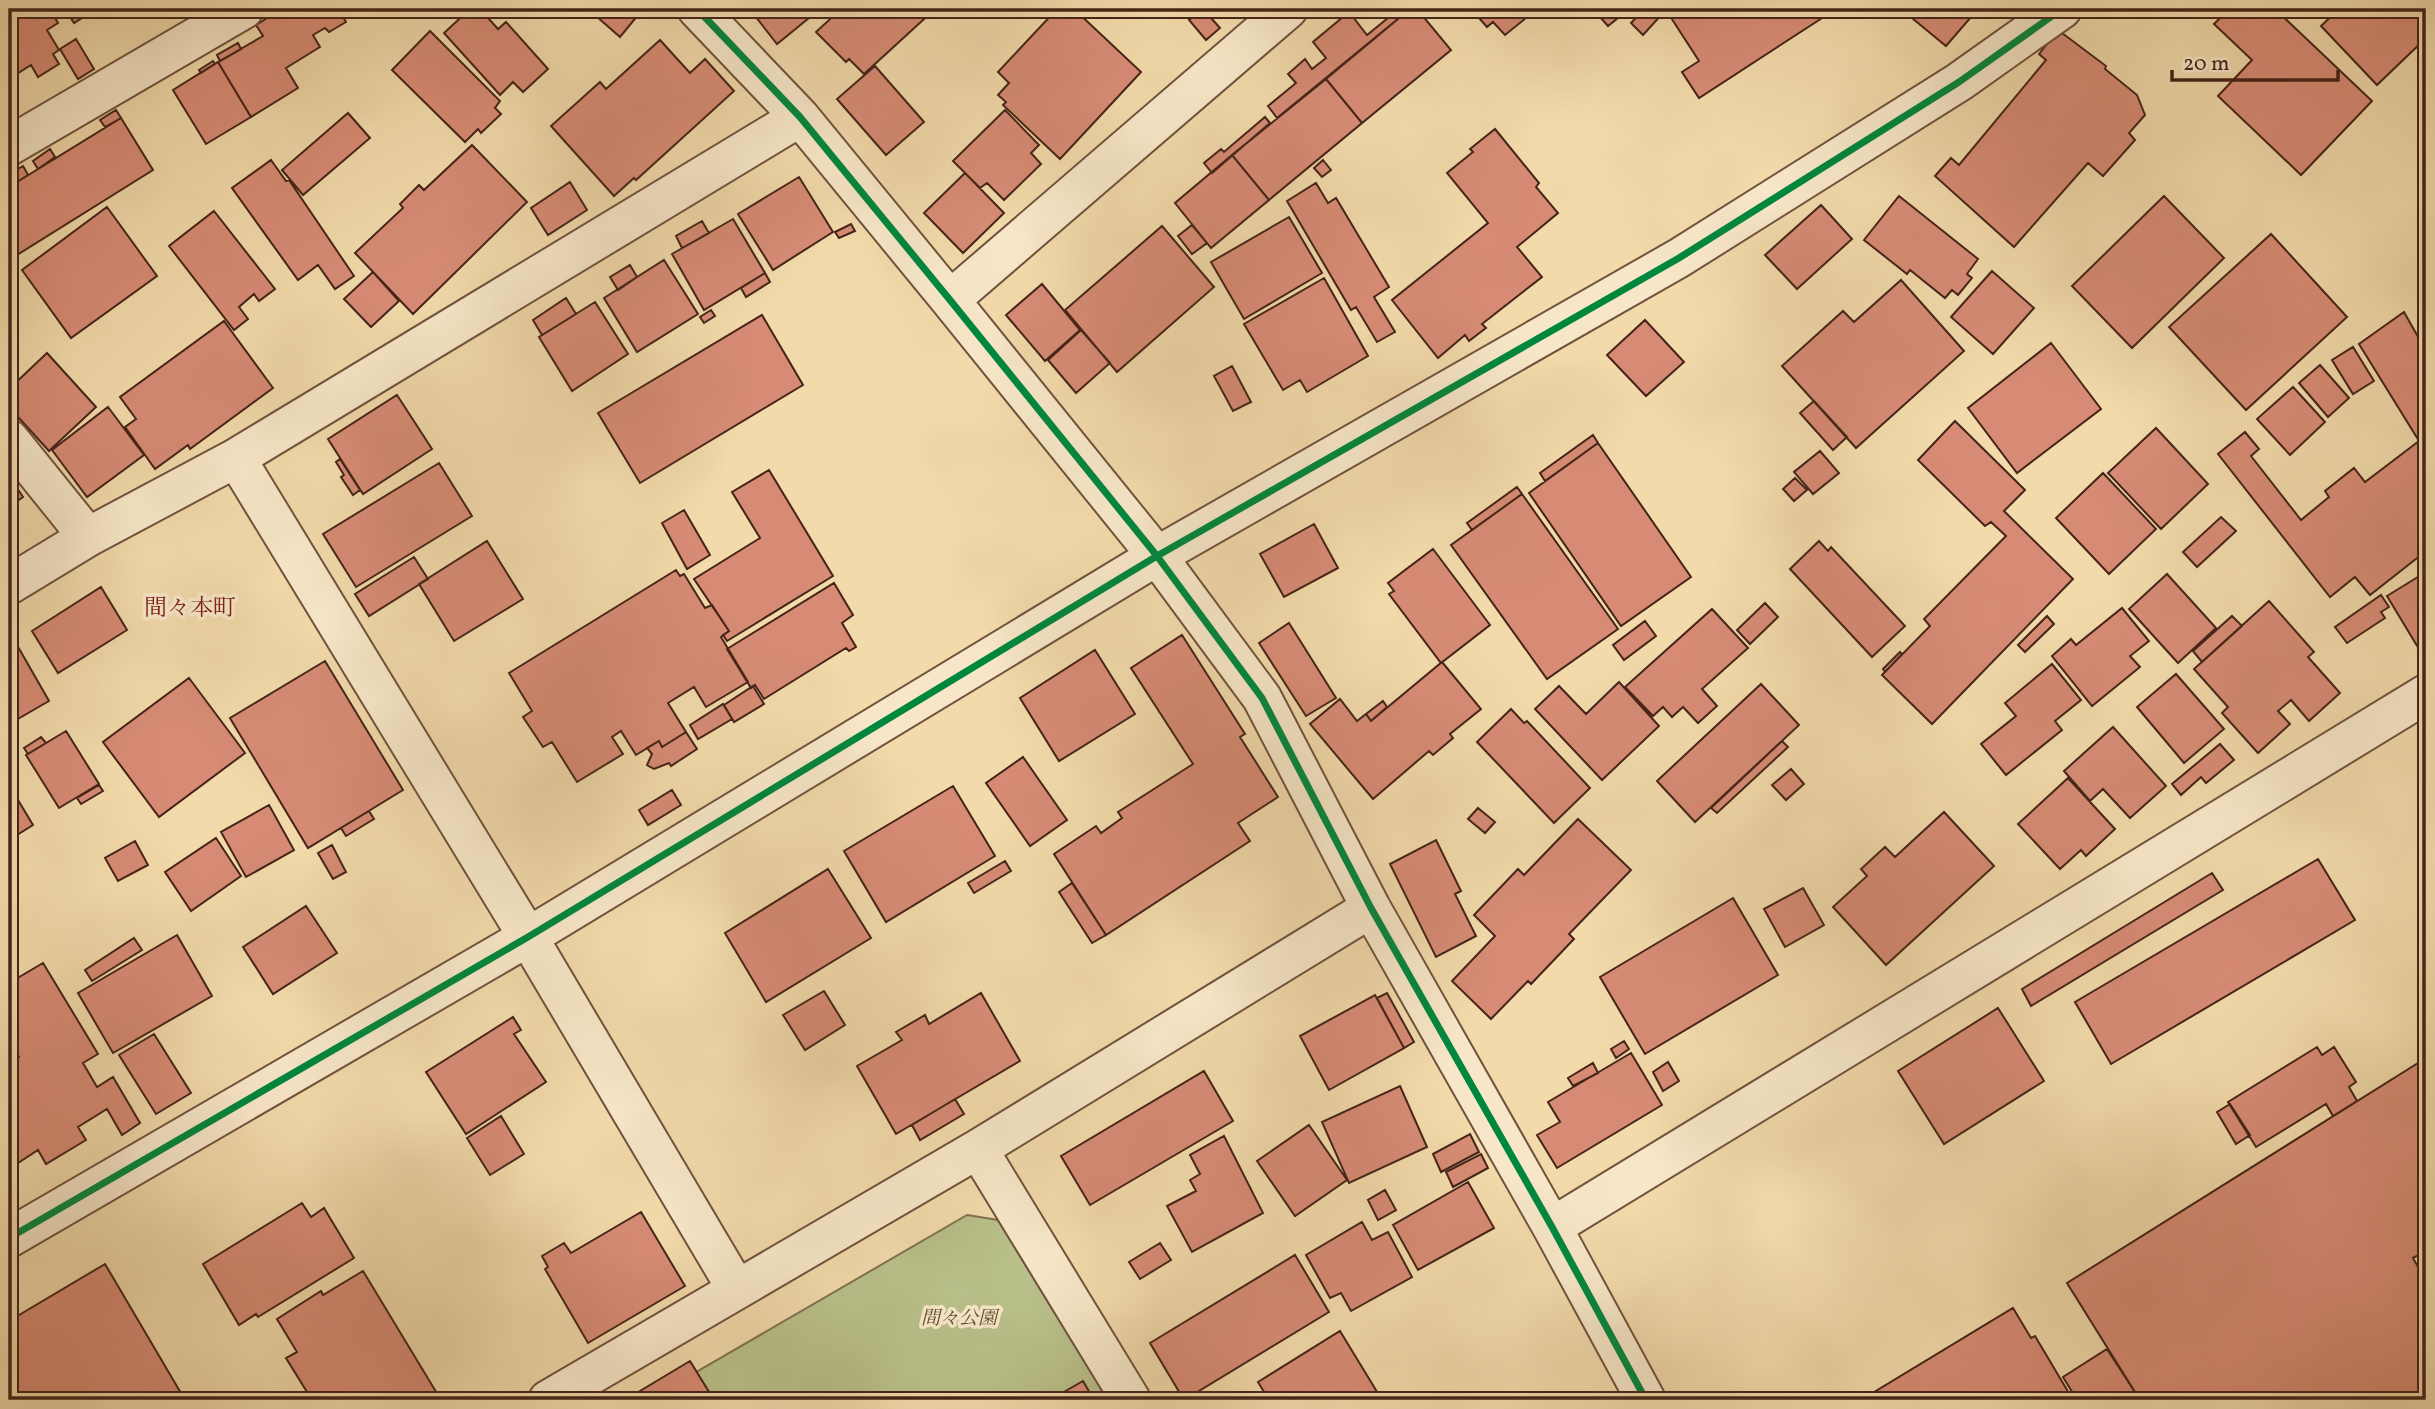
<svg xmlns="http://www.w3.org/2000/svg" width="2435" height="1409" font-family="Vollkorn,'Noto Serif JP',serif">
<style>
.green{fill:#b9c08a;stroke:#7f7251;stroke-width:2}
.building{fill:#d78b75;stroke:#452418;stroke-width:2}
.lines{fill:none;stroke-linecap:round;stroke-linejoin:round}
.minor-casing{stroke:#70523d;stroke-width:42}
.minor{stroke:#f7e7c8;stroke-width:38}
.cycleway-casing{stroke:#f7e7c8;stroke-width:11}
.cycleway{stroke:#00873e;stroke-width:7}
.labels{text-anchor:middle;stroke-width:7;stroke-linejoin:round;paint-order:stroke}
.park-label{font-size:19px;font-style:italic;fill:#624b34;stroke:#f7e7c8}
.quarter-label{font-size:23px;fill:#7a1f14;stroke:#f7e7c8}
</style>
<rect width="100%" height="100%" fill="#f2daab"/>
<filter id="stains"><feTurbulence type="fractalNoise" baseFrequency=".00286" numOctaves="4"/><feColorMatrix values="0 0 0 0 .2 0 0 0 0 .09 0 0 0 0 .02 0 0 0 .5 -.17"/></filter>
<radialGradient id="worn" r=".72"><stop offset=".6" stop-color="#630" stop-opacity="0"/><stop offset="1" stop-color="#630" stop-opacity=".3"/></radialGradient>
<path class="green" d="M 967,1215 L 998,1220 L 1108,1400 L 648,1400 Z"/>
<path class="building" d="M 9,9 L 50,9 L 58,23 L 47,30 L 59,50 L 53,54 L 59,64 L 38,77 L 31,65 L 9,79 Z
M 65,9 L 96,9 L 74,23 Z
M 282,9 L 356,9 L 343,17 L 346,22 L 329,32 L 325,28 L 313,35 L 320,47 L 286,68 L 298,88 L 251,117 L 218,62 L 263,36 L 256,25 Z
M 470,9 L 480,9 L 498,29 L 506,22 L 548,69 L 523,92 L 513,82 L 500,95 L 444,33 Z
M 588,9 L 643,9 L 620,37 Z
M 757,9 L 820,9 L 777,44 L 752,12 Z
M 841,9 L 935,9 L 864,74 L 849,59 L 846,62 L 816,32 Z
M 1057,9 L 1074,9 L 1141,72 L 1060,159 L 1003,105 L 1006,102 L 998,95 L 1009,83 L 998,72 Z
M 1203,9 L 1220,28 L 1206,40 L 1189,20 Z
M 1399,9 L 1410,9 L 1277,118 L 1268,106 L 1296,83 L 1288,74 L 1305,59 L 1312,69 L 1326,58 L 1313,42 L 1349,12 L 1367,35 Z
M 1410,9 L 1417,9 L 1451,50 L 1362,123 L 1326,79 Z
M 1471,9 L 1537,9 L 1505,35 L 1493,22 L 1487,27 Z
M 1593,9 L 1629,9 L 1608,26 Z
M 1644,9 L 1659,9 L 1663,13 L 1643,35 L 1631,23 Z
M 1674,9 L 1836,9 L 1699,98 L 1682,72 L 1699,61 L 1668,13 Z
M 1901,9 L 1978,9 L 1946,46 Z
M 2229,9 L 2275,9 L 2372,101 L 2301,175 L 2218,96 L 2252,60 L 2214,24 Z
M 2339,9 L 2426,9 L 2426,38 L 2377,85 L 2321,26 Z
M 2058,30 L 2106,66 L 2105,69 L 2137,95 L 2145,115 L 2129,133 L 2135,140 L 2103,176 L 2088,163 L 2014,247 L 1935,176 L 1951,158 L 1959,165 L 2046,60 L 2039,54 Z
M 430,31 L 500,101 L 495,108 L 501,114 L 481,133 L 478,129 L 465,142 L 392,70 Z
M 76,39 L 94,69 L 78,79 L 60,49 Z
M 660,40 L 690,73 L 705,59 L 734,91 L 636,180 L 634,178 L 614,196 L 551,126 L 600,82 L 606,89 Z
M 238,43 L 241,49 L 220,61 L 217,55 Z
M 213,61 L 215,64 L 201,73 L 199,70 Z
M 218,62 L 251,117 L 206,144 L 173,90 Z
M 875,66 L 924,122 L 886,155 L 837,99 Z
M 1326,79 L 1362,123 L 1269,200 L 1232,155 Z
M 116,110 L 121,118 L 105,127 L 100,120 Z
M 1005,110 L 1039,145 L 1031,153 L 1041,164 L 1004,200 L 987,183 L 980,188 L 953,161 Z
M 348,113 L 370,138 L 303,195 L 282,170 Z
M 1265,117 L 1270,123 L 1212,173 L 1204,163 L 1221,149 L 1224,152 Z
M 121,118 L 153,170 L 9,260 L 9,187 Z
M 1495,129 L 1539,183 L 1536,187 L 1558,213 L 1517,247 L 1542,277 L 1482,324 L 1486,328 L 1469,341 L 1465,335 L 1438,358 L 1392,300 L 1488,223 L 1447,173 L 1473,152 L 1470,149 Z
M 472,145 L 527,202 L 413,314 L 355,253 L 403,208 L 400,204 L 419,185 L 424,190 Z
M 50,149 L 55,157 L 38,169 L 33,161 Z
M 1232,155 L 1269,200 L 1211,248 L 1175,203 Z
M 271,160 L 286,181 L 289,180 L 354,276 L 335,289 L 318,265 L 298,280 L 232,188 Z
M 1323,160 L 1331,170 L 1322,177 L 1314,168 Z
M 23,166 L 28,175 L 9,187 L 9,174 Z
M 965,173 L 1004,213 L 963,253 L 924,213 Z
M 799,177 L 833,232 L 773,270 L 738,214 Z
M 570,182 L 587,210 L 548,235 L 531,208 Z
M 1316,183 L 1328,203 L 1336,198 L 1389,287 L 1374,297 L 1395,332 L 1377,342 L 1356,307 L 1351,310 L 1287,201 Z
M 1899,196 L 1978,259 L 1967,274 L 1972,278 L 1958,295 L 1952,290 L 1945,298 L 1910,270 L 1907,274 L 1864,240 Z
M 2164,196 L 2224,258 L 2132,348 L 2072,286 Z
M 1821,205 L 1852,239 L 1797,289 L 1765,255 Z
M 107,207 L 157,276 L 71,338 L 22,270 Z
M 214,211 L 275,289 L 259,301 L 254,294 L 239,307 L 248,319 L 234,330 L 169,246 Z
M 1289,217 L 1322,273 L 1244,319 L 1211,262 Z
M 733,219 L 765,273 L 704,310 L 672,254 Z
M 702,221 L 709,233 L 682,248 L 676,236 Z
M 851,224 L 855,231 L 839,238 L 835,232 Z
M 1192,225 L 1207,243 L 1192,254 L 1178,236 Z
M 1162,226 L 1214,287 L 1117,372 L 1065,310 Z
M 2271,234 L 2347,317 L 2246,410 L 2169,327 Z
M 664,260 L 698,314 L 637,352 L 604,298 Z
M 630,265 L 637,277 L 618,290 L 610,277 Z
M 1992,271 L 2034,308 L 1993,354 L 1951,317 Z
M 373,272 L 399,301 L 371,327 L 344,299 Z
M 765,273 L 770,282 L 746,297 L 741,288 Z
M 1324,278 L 1368,356 L 1307,392 L 1300,380 L 1283,390 L 1244,324 Z
M 1901,280 L 1964,351 L 1856,448 L 1782,366 L 1843,311 L 1854,322 Z
M 1042,284 L 1080,330 L 1045,361 L 1006,315 Z
M 566,298 L 576,314 L 542,335 L 533,320 Z
M 595,302 L 628,354 L 572,391 L 539,337 Z
M 711,310 L 715,316 L 704,323 L 700,317 Z
M 2404,312 L 2426,351 L 2426,551 L 2370,595 L 2355,577 L 2330,597 L 2218,454 L 2245,432 L 2259,449 L 2251,456 L 2301,520 L 2329,497 L 2325,491 L 2354,468 L 2365,482 L 2419,441 L 2359,344 Z
M 762,315 L 803,385 L 640,483 L 598,413 Z
M 1645,320 L 1684,362 L 1646,396 L 1607,355 Z
M 224,321 L 273,388 L 190,449 L 188,445 L 155,469 L 125,427 L 136,419 L 120,397 Z
M 1081,330 L 1110,363 L 1076,393 L 1048,360 Z
M 2051,343 L 2101,409 L 2017,473 L 1968,408 Z
M 2353,347 L 2374,381 L 2353,394 L 2332,360 Z
M 47,353 L 96,407 L 49,451 L 9,407 L 9,389 Z
M 2320,365 L 2349,398 L 2328,417 L 2299,383 Z
M 1232,366 L 1251,402 L 1233,411 L 1214,376 Z
M 2293,387 L 2325,422 L 2290,455 L 2257,419 Z
M 397,395 L 432,449 L 363,494 L 328,439 Z
M 1814,401 L 1847,437 L 1833,450 L 1800,413 Z
M 108,407 L 144,455 L 87,497 L 52,450 Z
M 1955,421 L 2025,490 L 2004,511 L 2073,579 L 1932,724 L 1882,675 L 1930,626 L 1924,619 L 2006,536 L 1991,522 L 1985,526 L 1918,460 Z
M 2156,428 L 2208,484 L 2161,529 L 2108,473 Z
M 1593,435 L 1598,443 L 1545,481 L 1540,473 Z
M 1598,443 L 1691,577 L 1621,626 L 1529,493 Z
M 1820,451 L 1839,473 L 1813,494 L 1794,472 Z
M 340,459 L 360,490 L 353,495 L 341,477 L 344,475 L 336,462 Z
M 439,463 L 472,516 L 356,587 L 323,534 Z
M 769,470 L 833,576 L 727,641 L 723,635 L 729,631 L 694,579 L 760,538 L 732,492 Z
M 2103,473 L 2156,529 L 2109,574 L 2056,518 Z
M 9,476 L 23,497 L 9,507 Z
M 1795,478 L 1807,490 L 1794,501 L 1783,489 Z
M 1517,487 L 1522,494 L 1472,530 L 1467,523 Z
M 1522,494 L 1618,629 L 1547,679 L 1451,545 Z
M 684,510 L 710,555 L 687,569 L 662,523 Z
M 2221,517 L 2236,531 L 2197,567 L 2183,552 Z
M 1314,524 L 1338,568 L 1284,597 L 1260,554 Z
M 487,541 L 523,599 L 454,641 L 419,584 Z
M 1819,541 L 1828,551 L 1831,547 L 1905,626 L 1872,657 L 1790,569 Z
M 1433,549 L 1490,625 L 1441,663 L 1389,594 L 1394,591 L 1388,583 Z
M 414,557 L 428,579 L 369,616 L 355,594 Z
M 676,570 L 680,576 L 684,574 L 705,608 L 712,605 L 729,631 L 721,637 L 748,682 L 706,707 L 694,687 L 668,703 L 686,732 L 662,747 L 659,741 L 636,755 L 621,731 L 612,737 L 623,754 L 577,782 L 552,742 L 543,747 L 523,717 L 532,711 L 509,673 Z
M 2426,572 L 2426,651 L 2422,654 L 2387,596 Z
M 2167,574 L 2216,628 L 2178,663 L 2129,609 Z
M 834,583 L 853,615 L 842,623 L 856,647 L 849,651 L 846,648 L 764,699 L 755,685 L 751,688 L 727,649 Z
M 101,587 L 127,630 L 58,673 L 32,631 Z
M 2381,595 L 2389,607 L 2381,612 L 2385,618 L 2347,643 L 2335,627 Z
M 2269,601 L 2314,652 L 2308,657 L 2340,693 L 2309,721 L 2291,700 L 2278,711 L 2290,724 L 2258,753 L 2222,713 L 2228,707 L 2194,669 Z
M 1765,603 L 1778,617 L 1750,644 L 1737,630 Z
M 2122,608 L 2149,641 L 2130,656 L 2140,667 L 2092,706 L 2052,656 L 2071,639 L 2076,645 Z
M 1712,609 L 1748,648 L 1702,689 L 1717,706 L 1698,723 L 1683,707 L 1672,717 L 1663,707 L 1653,716 L 1625,687 Z
M 2047,616 L 2054,624 L 2025,652 L 2018,645 Z
M 2232,616 L 2242,626 L 2202,662 L 2193,651 Z
M 1645,621 L 1656,636 L 1624,660 L 1613,645 Z
M 1289,623 L 1336,698 L 1306,716 L 1259,643 Z
M 1182,635 L 1245,734 L 1240,737 L 1278,797 L 1238,823 L 1250,841 L 1106,935 L 1054,854 L 1096,826 L 1101,833 L 1122,818 L 1118,812 L 1193,764 L 1131,668 Z
M 17,645 L 49,701 L 9,724 L 9,650 Z
M 1095,650 L 1135,714 L 1059,761 L 1020,698 Z
M 1900,652 L 1902,654 L 1885,672 L 1883,669 Z
M 325,661 L 403,790 L 308,848 L 230,718 Z
M 1442,662 L 1481,709 L 1450,734 L 1453,738 L 1433,755 L 1429,751 L 1373,799 L 1310,724 L 1340,699 L 1357,721 L 1366,714 L 1371,721 Z
M 2052,664 L 2081,700 L 2055,721 L 2062,730 L 2006,775 L 1981,744 L 2016,716 L 2005,703 Z
M 2176,674 L 2224,729 L 2184,763 L 2137,707 Z
M 189,678 L 245,753 L 159,817 L 103,742 Z
M 1619,682 L 1659,726 L 1602,780 L 1535,709 L 1559,686 L 1586,714 Z
M 1761,684 L 1799,725 L 1695,822 L 1657,781 Z
M 753,686 L 764,704 L 734,722 L 724,705 Z
M 1383,701 L 1387,707 L 1371,721 L 1366,714 Z
M 723,704 L 732,719 L 698,739 L 690,725 Z
M 1511,709 L 1524,723 L 1527,721 L 1590,788 L 1554,823 L 1477,742 Z
M 2113,727 L 2166,786 L 2130,818 L 2103,789 L 2090,801 L 2064,771 Z
M 66,731 L 99,784 L 59,808 L 26,755 Z
M 686,732 L 697,749 L 671,766 L 669,763 L 654,769 L 647,765 L 652,754 L 647,748 L 659,741 L 662,747 Z
M 41,737 L 46,743 L 28,754 L 24,748 Z
M 1782,741 L 1788,747 L 1717,813 L 1711,808 Z
M 2220,744 L 2234,760 L 2206,783 L 2201,777 L 2181,795 L 2172,784 Z
M 1023,757 L 1067,820 L 1030,846 L 986,783 Z
M 1791,769 L 1804,784 L 1786,800 L 1772,785 Z
M 2068,778 L 2115,829 L 2086,856 L 2081,850 L 2060,869 L 2018,824 Z
M 9,785 L 33,825 L 9,840 Z
M 99,785 L 103,791 L 81,804 L 77,798 Z
M 953,786 L 995,856 L 886,922 L 844,851 Z
M 672,790 L 681,805 L 648,825 L 639,810 Z
M 269,805 L 294,850 L 246,877 L 221,832 Z
M 1478,808 L 1495,822 L 1485,833 L 1468,819 Z
M 369,811 L 374,819 L 346,836 L 341,828 Z
M 1944,812 L 1994,866 L 1886,965 L 1833,907 L 1867,876 L 1861,869 L 1885,847 L 1895,857 Z
M 1578,819 L 1631,870 L 1569,934 L 1574,939 L 1531,984 L 1528,981 L 1491,1019 L 1452,981 L 1495,936 L 1474,915 L 1518,869 L 1524,875 Z
M 216,838 L 241,876 L 191,911 L 165,872 Z
M 1436,840 L 1461,891 L 1455,894 L 1476,936 L 1436,957 L 1390,864 Z
M 135,841 L 148,865 L 118,881 L 105,858 Z
M 332,845 L 346,872 L 333,879 L 318,853 Z
M 2318,859 L 2355,920 L 2111,1064 L 2075,1002 Z
M 1005,861 L 1011,871 L 974,893 L 968,883 Z
M 828,869 L 871,938 L 766,1002 L 725,933 Z
M 2212,873 L 2223,890 L 2031,1006 L 2022,989 Z
M 1072,883 L 1106,935 L 1092,943 L 1059,892 Z
M 1803,888 L 1824,925 L 1785,947 L 1764,909 Z
M 1733,898 L 1778,975 L 1645,1054 L 1600,977 Z
M 306,906 L 337,953 L 273,994 L 243,947 Z
M 177,935 L 212,996 L 113,1053 L 78,993 Z
M 134,938 L 142,950 L 92,981 L 85,970 Z
M 43,963 L 98,1054 L 83,1063 L 97,1087 L 113,1077 L 140,1123 L 122,1135 L 107,1109 L 78,1127 L 86,1140 L 46,1164 L 38,1150 L 9,1169 L 9,1063 L 19,1057 L 9,1040 L 9,983 Z
M 824,991 L 845,1025 L 805,1050 L 783,1015 Z
M 981,993 L 1020,1061 L 896,1134 L 857,1066 L 902,1040 L 896,1032 L 925,1015 L 929,1024 Z
M 1387,993 L 1414,1042 L 1404,1048 L 1377,998 Z
M 1375,995 L 1404,1048 L 1329,1090 L 1300,1036 Z
M 1998,1008 L 2044,1081 L 1944,1144 L 1898,1071 Z
M 513,1017 L 521,1030 L 514,1034 L 546,1082 L 466,1134 L 426,1072 Z
M 154,1034 L 191,1093 L 156,1114 L 119,1055 Z
M 1624,1041 L 1629,1049 L 1616,1058 L 1611,1049 Z
M 2317,1047 L 2322,1055 L 2334,1047 L 2356,1082 L 2349,1087 L 2357,1101 L 2333,1116 L 2326,1104 L 2256,1147 L 2228,1102 Z
M 1631,1053 L 1662,1105 L 1557,1168 L 1537,1135 L 1560,1122 L 1548,1102 Z
M 2426,1058 L 2426,1251 L 2413,1258 L 2426,1281 L 2426,1400 L 2140,1400 L 2067,1283 Z
M 1668,1062 L 1679,1081 L 1663,1091 L 1653,1072 Z
M 1593,1063 L 1598,1073 L 1573,1086 L 1568,1078 Z
M 1204,1071 L 1233,1121 L 1090,1205 L 1061,1156 Z
M 1400,1086 L 1427,1147 L 1349,1183 L 1322,1122 Z
M 955,1099 L 964,1114 L 920,1140 L 912,1125 Z
M 2230,1104 L 2250,1135 L 2236,1144 L 2217,1112 Z
M 501,1116 L 524,1154 L 490,1175 L 467,1138 Z
M 1309,1125 L 1347,1180 L 1295,1216 L 1257,1161 Z
M 1470,1134 L 1479,1152 L 1441,1172 L 1433,1154 Z
M 1224,1136 L 1263,1213 L 1192,1252 L 1167,1206 L 1196,1191 L 1190,1180 L 1200,1174 L 1190,1155 Z
M 1481,1154 L 1488,1168 L 1453,1187 L 1446,1172 Z
M 1468,1182 L 1494,1228 L 1418,1270 L 1393,1225 Z
M 1385,1190 L 1396,1210 L 1378,1220 L 1368,1200 Z
M 302,1203 L 311,1217 L 324,1208 L 354,1258 L 258,1317 L 256,1314 L 239,1325 L 203,1264 Z
M 641,1212 L 685,1286 L 588,1343 L 545,1269 L 548,1267 L 542,1256 L 564,1243 L 571,1253 Z
M 1362,1222 L 1372,1240 L 1388,1232 L 1412,1277 L 1351,1311 L 1341,1293 L 1330,1298 L 1306,1255 Z
M 1160,1243 L 1171,1260 L 1140,1279 L 1129,1262 Z
M 1295,1255 L 1329,1312 L 1184,1400 L 1150,1343 Z
M 105,1264 L 185,1400 L 9,1400 L 9,1321 Z
M 363,1271 L 441,1400 L 312,1400 L 286,1358 L 297,1352 L 277,1319 L 321,1291 L 323,1295 Z
M 2013,1308 L 2031,1338 L 2035,1336 L 2073,1400 L 1861,1400 Z
M 1340,1331 L 1382,1400 L 1269,1400 L 1258,1382 Z
M 2107,1349 L 2140,1400 L 2077,1400 L 2063,1377 Z
M 690,1361 L 714,1400 L 625,1400 Z
M 1083,1381 L 1094,1400 L 1057,1400 L 1055,1397 Z"/>
<g class="lines">
<defs>
<path id="minor" d="M 697,9 L 800,117 L 950,300 L 1157,556 L 1262,698 L 1371,908 L 1552,1227 L 1646,1400
M 9,146 L 244,9
M 950,300 L 1288,9
M 9,439 L 88,537
M 236,458 L 528,937 L 736,1288
M 9,585 L 88,537 L 236,458 L 800,117
M 978,1149 L 1131,1400
M 1552,1227 L 2426,694
M 9,1238 L 528,937 L 1157,556 L 1679,258 L 1959,82 L 2062,9
M 548,1400 L 978,1149 L 1371,908"/>
</defs>
<use href="#minor" class="minor-casing"/>
<use href="#minor" class="minor"/>
<defs>
<path id="cycleway" d="M 697,9 L 800,117 L 950,300 L 1157,556 L 1262,698 L 1371,908 L 1552,1227 L 1646,1400
M 9,1238 L 528,937 L 1157,556 L 1679,258 L 1959,82 L 2062,9"/>
</defs>
<use href="#cycleway" class="cycleway-casing"/>
<use href="#cycleway" class="cycleway"/>
</g>
<g class="labels">
<g class="park-label">
<text x="959" y="1324">間々公園</text>
</g>
<g class="quarter-label">
<text x="190" y="615">間々本町</text>
</g>
</g>
<rect width="2435" height="1409" fill="none" stroke="#f2daab" stroke-width="35"/>
<rect x="10" y="10" width="2414" height="1388" fill="none" stroke="#452418" stroke-width="3.5"/>
<rect x="18" y="18" width="2400" height="1374" fill="none" stroke="#452418" stroke-width="2"/>
<path d="M2172 70v10h166v-10" fill="none" stroke="#452418" stroke-width="3.5"/>
<text x="2183" y="70" font-size="21" fill="#452418" stroke="#f7e7c8" stroke-width="5" paint-order="stroke">20 m</text>
<rect width="100%" height="100%" filter="url(#stains)"/>
<rect width="100%" height="100%" fill="url(#worn)"/>
</svg>
